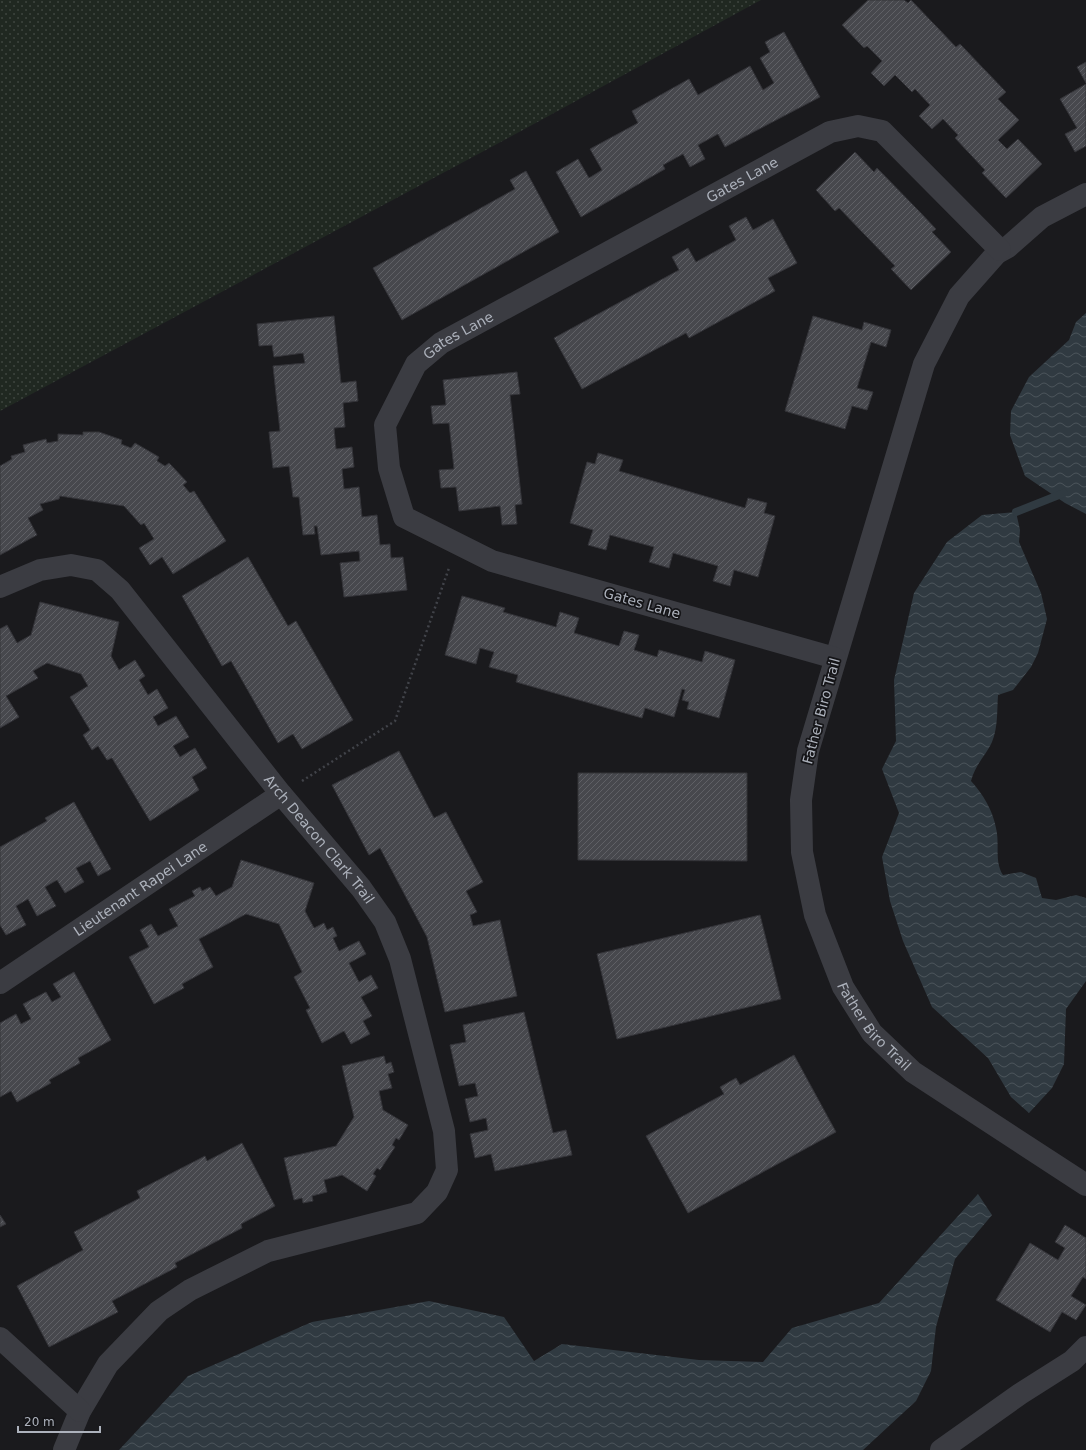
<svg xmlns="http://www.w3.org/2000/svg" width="1086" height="1450" font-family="'DejaVu Sans',sans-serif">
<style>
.grass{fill:url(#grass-dots)}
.water{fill:url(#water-waves)}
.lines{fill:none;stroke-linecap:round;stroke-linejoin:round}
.stream{stroke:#303a41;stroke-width:8}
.building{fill:url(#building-hatch);stroke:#343439}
.path{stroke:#414349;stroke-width:2.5;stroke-dasharray:2 3;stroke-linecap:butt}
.minor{stroke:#3b3c42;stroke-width:22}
.labels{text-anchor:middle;stroke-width:3.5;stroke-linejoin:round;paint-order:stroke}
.street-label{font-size:14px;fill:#adb2bc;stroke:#151518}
</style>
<defs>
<pattern id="grass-dots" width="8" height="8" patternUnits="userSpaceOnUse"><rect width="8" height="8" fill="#202821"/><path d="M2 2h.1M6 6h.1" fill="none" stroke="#3e453f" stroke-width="1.8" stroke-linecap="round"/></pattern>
<pattern id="water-waves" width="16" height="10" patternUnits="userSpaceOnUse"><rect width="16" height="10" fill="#303a41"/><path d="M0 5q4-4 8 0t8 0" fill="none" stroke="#4b545a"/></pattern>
<pattern id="building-hatch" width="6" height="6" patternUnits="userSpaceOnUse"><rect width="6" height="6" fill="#47484d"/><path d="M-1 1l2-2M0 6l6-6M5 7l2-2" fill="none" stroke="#5f6065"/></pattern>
</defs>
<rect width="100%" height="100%" fill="#1a1a1d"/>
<path class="grass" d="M 0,0 L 761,0 L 521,131 L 0,411 Z"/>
<path class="water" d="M 1086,313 L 1086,514 L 1065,503 L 1025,476 L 1010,435 L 1011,411 L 1029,377 L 1069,340 L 1076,322 Z
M 1016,512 L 1020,530 L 1019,542 L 1041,593 L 1047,619 L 1038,653 L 1031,667 L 1013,690 L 998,695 C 997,710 998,728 992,742 C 985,757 976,763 971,781 C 983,794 993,811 996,828 C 1000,844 994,861 1003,875 L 1021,872 L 1036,878 L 1042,898 L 1056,900 L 1076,895 L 1086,898 L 1086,981 L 1066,1009 L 1064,1064 L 1052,1088 L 1029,1113 L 1011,1097 L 988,1058 L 932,1007 L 903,941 L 890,901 L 882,857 L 899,813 L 882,769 L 896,741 L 894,680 L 914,593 L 947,542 L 982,515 Z
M 978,1194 L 992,1215 L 955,1259 L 936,1327 L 931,1371 L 916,1401 L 863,1450 L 119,1450 L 188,1376 L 312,1322 L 429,1301 L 504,1317 L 534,1361 L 562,1344 L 699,1360 L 763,1362 L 792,1328 L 879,1303 Z"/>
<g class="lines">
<path class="stream" d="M 1016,512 L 1064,493"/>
</g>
<path class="building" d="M 868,0 L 904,0 L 908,3 L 911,0 L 956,47 L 960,44 L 1006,92 L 998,99 L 1019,120 L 998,140 L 1007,149 L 1018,139 L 1042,164 L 1006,198 L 982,173 L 985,170 L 955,138 L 958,135 L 943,119 L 932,129 L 919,116 L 930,105 L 915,89 L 912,92 L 895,75 L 884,86 L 871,73 L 882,61 L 867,46 L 864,48 L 842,25 Z
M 784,32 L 820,97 L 725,147 L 718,134 L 698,145 L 705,159 L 690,167 L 683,154 L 663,165 L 665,169 L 581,217 L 556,172 L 578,159 L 589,178 L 602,170 L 590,149 L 638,123 L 632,111 L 689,79 L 698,95 L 750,66 L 763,90 L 774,83 L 760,58 L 770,52 L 765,42 Z
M 1086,62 L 1086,83 L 1077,67 Z
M 1086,84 L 1086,146 L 1075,152 L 1065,134 L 1077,128 L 1060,99 Z
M 855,152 L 874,172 L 877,168 L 916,208 L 936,229 L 932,232 L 951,252 L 911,290 L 891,269 L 895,266 L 839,208 L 835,211 L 816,190 Z
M 526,171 L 559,232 L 402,320 L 373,268 L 515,189 L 510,180 Z
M 746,217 L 753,230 L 773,219 L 797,263 L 768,278 L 775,291 L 689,338 L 686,333 L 582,389 L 554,338 L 679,270 L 672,257 L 688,248 L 696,262 L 736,240 L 729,226 Z
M 334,316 L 341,383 L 356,381 L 358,401 L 343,403 L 345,427 L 334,428 L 336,449 L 352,447 L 354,467 L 342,469 L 344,489 L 359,487 L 362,517 L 377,515 L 380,545 L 390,544 L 391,558 L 403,557 L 407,590 L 344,597 L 340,563 L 360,561 L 359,551 L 321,555 L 317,526 L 314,526 L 315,534 L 303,535 L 299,497 L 293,497 L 289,466 L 273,468 L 269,432 L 280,431 L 273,366 L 305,363 L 303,353 L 274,357 L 272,345 L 259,346 L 257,324 Z
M 813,316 L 862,330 L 864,322 L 891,330 L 886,347 L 871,342 L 857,388 L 873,392 L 867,410 L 852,406 L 845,429 L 785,411 Z
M 517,372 L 520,394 L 510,395 L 522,504 L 515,505 L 517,524 L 502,525 L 500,506 L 459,511 L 456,487 L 441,488 L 439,470 L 454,469 L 449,423 L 433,424 L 431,406 L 446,405 L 443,380 Z
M 83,432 L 99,432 L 122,440 L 121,444 L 131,448 L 135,443 L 159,457 L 157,461 L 165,466 L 169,463 L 187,482 L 183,485 L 190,493 L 194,491 L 226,541 L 173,574 L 162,557 L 150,565 L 139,548 L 154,539 L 144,523 L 141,525 L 124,506 L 60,496 L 59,499 L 40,504 L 43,510 L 28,518 L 37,535 L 0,555 L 0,466 L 12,459 L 11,456 L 25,452 L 23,445 L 46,439 L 47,443 L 58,441 L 58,434 L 83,435 Z
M 598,453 L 623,460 L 619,471 L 745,508 L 748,498 L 767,503 L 764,513 L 775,516 L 758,577 L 734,570 L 730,586 L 713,581 L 718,566 L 673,553 L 669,568 L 649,562 L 654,547 L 610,535 L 606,550 L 588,545 L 593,530 L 570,523 L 587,462 L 595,464 Z
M 248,557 L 288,626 L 296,621 L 353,720 L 302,749 L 293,734 L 278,743 L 231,661 L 222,666 L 182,596 Z
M 462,596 L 505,608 L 503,612 L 556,627 L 560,612 L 579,618 L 574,633 L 619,646 L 624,631 L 639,635 L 634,650 L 657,657 L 659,650 L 702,662 L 705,651 L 735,660 L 719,718 L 687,709 L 689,702 L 682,700 L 685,690 L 682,689 L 674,717 L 645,708 L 642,718 L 516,682 L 518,675 L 489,667 L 494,652 L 480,648 L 476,664 L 445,655 Z
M 40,602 L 119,622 L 111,656 L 119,670 L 135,660 L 145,676 L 139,680 L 148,695 L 157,689 L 168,708 L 153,717 L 158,726 L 176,716 L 189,737 L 173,746 L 180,757 L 195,748 L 207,768 L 192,777 L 199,790 L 150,821 L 112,758 L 107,760 L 98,746 L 92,750 L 83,735 L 90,730 L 70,697 L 88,686 L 81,674 L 47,663 L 33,671 L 38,678 L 6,696 L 19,717 L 0,728 L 0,629 L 7,625 L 17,643 L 31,635 Z
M 399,751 L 434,818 L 446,812 L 483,882 L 466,891 L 477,912 L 470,915 L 473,926 L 500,920 L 517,996 L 445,1012 L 427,937 L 380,848 L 369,855 L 332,785 Z
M 578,773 L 747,773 L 747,861 L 578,860 Z
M 74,802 L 111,869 L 98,876 L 90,861 L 76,868 L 84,882 L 65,893 L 57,880 L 45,887 L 56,906 L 37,916 L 28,899 L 16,906 L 26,925 L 6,935 L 0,925 L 0,847 L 47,821 L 45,818 Z
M 241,860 L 314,883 L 305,911 L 314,928 L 324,923 L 327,930 L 333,927 L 337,936 L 333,938 L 339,951 L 359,941 L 366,954 L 349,963 L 359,982 L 371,975 L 378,988 L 361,997 L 372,1016 L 363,1021 L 370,1034 L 351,1044 L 344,1031 L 322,1043 L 306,1010 L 310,1008 L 294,977 L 302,972 L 279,924 L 246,914 L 199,939 L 213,967 L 182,984 L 184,988 L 154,1004 L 129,957 L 149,947 L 140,930 L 151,924 L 158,936 L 178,926 L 169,909 L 195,896 L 192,891 L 200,887 L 202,891 L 210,887 L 216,896 L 232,887 Z
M 760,915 L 781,999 L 617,1039 L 597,954 Z
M 74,972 L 111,1040 L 78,1058 L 80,1063 L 49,1080 L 51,1083 L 17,1102 L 11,1091 L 0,1097 L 0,1023 L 16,1014 L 21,1024 L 31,1019 L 23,1004 L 46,992 L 52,1002 L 61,997 L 53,984 Z
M 524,1012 L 553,1133 L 566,1130 L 572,1155 L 495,1171 L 491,1154 L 475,1158 L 470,1134 L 488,1130 L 486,1118 L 470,1122 L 465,1099 L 478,1096 L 475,1083 L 459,1086 L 450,1045 L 466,1042 L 463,1025 Z
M 794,1055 L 836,1132 L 688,1213 L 646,1136 L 724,1094 L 720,1087 L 736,1078 L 740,1085 Z
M 384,1056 L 386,1064 L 391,1062 L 394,1072 L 388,1074 L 392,1088 L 379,1091 L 383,1110 L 408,1125 L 399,1140 L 396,1138 L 392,1145 L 395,1147 L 380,1170 L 377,1168 L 373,1174 L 376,1176 L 367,1191 L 342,1175 L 324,1180 L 327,1192 L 312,1196 L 313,1201 L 303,1203 L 302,1198 L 294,1200 L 284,1158 L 336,1146 L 354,1117 L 342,1066 Z
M 242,1143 L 275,1206 L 241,1224 L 242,1228 L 175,1263 L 177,1267 L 112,1301 L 118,1312 L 49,1347 L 17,1286 L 83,1250 L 74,1232 L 140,1198 L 137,1191 L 205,1156 L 207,1161 Z
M 0,1215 L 6,1224 L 0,1227 Z
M 1065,1225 L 1086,1238 L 1086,1279 L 1083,1277 L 1071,1296 L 1086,1305 L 1076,1320 L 1062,1312 L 1050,1332 L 996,1300 L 1030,1243 L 1058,1260 L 1065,1248 L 1055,1242 Z"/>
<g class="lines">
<path class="path" d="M 302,781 L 395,721 L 449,568"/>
<g class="minor">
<path id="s1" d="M 1086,194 L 1042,217 L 1008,247 L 997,253 L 959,296 L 924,364 L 808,751 L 801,800 L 802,852 L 815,915 L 843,987 L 872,1033 L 913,1072 L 1086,1185"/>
<path id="s2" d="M 0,587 L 40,570 L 71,565 L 97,570 L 120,590 L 281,794 L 361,888 L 385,922 L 400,959 L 444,1131 L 447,1170 L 437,1192 L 417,1213 L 268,1251 L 190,1290 L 159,1311 L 108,1364 L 80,1411 L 64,1450"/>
<path id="s3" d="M 835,658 L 492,561 L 404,517 L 389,468 L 385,425 L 416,364 L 441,343 L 830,132 L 858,126 L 882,131 L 1000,250"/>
<path id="s4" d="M 0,983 L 281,794"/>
<path d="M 0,1338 L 80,1411"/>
<path d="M 941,1450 L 1020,1394 L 1072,1361 L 1086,1347"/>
</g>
</g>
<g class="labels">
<g class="street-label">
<text dy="5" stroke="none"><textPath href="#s3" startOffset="993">Gates Lane</textPath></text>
<text dy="5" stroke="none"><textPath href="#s3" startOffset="669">Gates Lane</textPath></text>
<text transform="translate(642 603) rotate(16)" y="5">Gates Lane</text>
<text transform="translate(821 711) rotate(-75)" y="5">Father Biro Trail</text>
<text dy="5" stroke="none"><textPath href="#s2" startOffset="451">Arch Deacon Clark Trail</textPath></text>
<text dy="5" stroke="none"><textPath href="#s4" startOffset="169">Lieutenant Rapei Lane</textPath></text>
<text dy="5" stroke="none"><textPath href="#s1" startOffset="939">Father Biro Trail</textPath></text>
</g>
</g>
<path d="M18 1426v6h82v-6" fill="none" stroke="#adb2bc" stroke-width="2"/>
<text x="24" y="1426" font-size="12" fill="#adb2bc" stroke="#151518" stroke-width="3" paint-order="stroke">20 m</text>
</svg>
